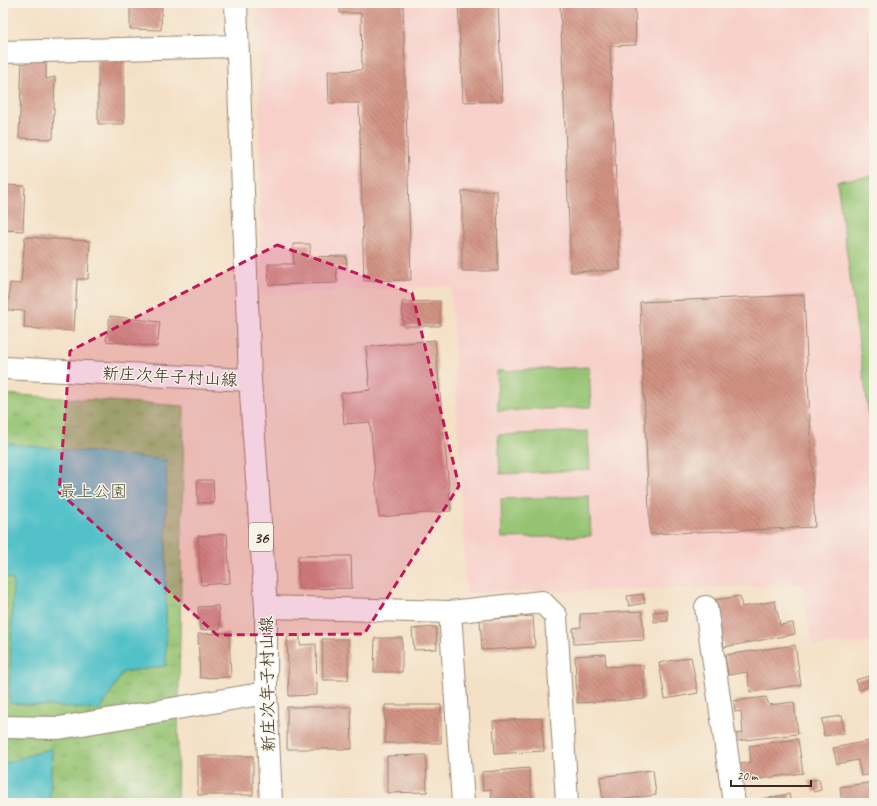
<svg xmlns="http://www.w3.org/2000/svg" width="877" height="806" font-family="Caveat,'Klee One',sans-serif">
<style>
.built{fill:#f7d0ca}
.park{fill:url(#park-tufts);stroke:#687648}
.garden{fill:#95c372;stroke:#687648}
.water{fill:#53c1c8;stroke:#477673}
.building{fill:url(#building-back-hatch)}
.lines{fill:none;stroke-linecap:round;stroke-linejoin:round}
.street-casing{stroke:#988572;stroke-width:24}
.primary-casing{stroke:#988572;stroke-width:24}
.street{stroke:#fff;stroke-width:22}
.primary{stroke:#fff;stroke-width:22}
.marked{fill:#c2185b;fill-opacity:0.2;stroke:#c2185b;stroke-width:3;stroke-dasharray:8 5;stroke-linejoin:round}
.labels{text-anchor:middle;stroke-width:3;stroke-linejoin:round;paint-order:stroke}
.shield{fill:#f7f3e8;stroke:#73665b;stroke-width:1}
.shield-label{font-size:16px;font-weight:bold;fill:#3b2a1e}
.street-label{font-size:17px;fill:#3b2a1e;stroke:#f7f3e8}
.park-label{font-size:17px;fill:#565837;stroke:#f7f3e8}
</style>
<defs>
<pattern id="park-tufts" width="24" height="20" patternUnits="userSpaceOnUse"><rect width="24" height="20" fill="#95c372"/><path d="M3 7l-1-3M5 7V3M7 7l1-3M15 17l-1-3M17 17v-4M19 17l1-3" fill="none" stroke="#7b9f5d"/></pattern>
<pattern id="building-back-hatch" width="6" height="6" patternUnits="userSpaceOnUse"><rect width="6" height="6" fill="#d29383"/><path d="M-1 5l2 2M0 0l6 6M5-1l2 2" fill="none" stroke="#ac786b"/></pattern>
</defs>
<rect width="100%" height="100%" fill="#f7f3e8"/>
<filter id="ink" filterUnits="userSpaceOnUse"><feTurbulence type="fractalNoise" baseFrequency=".025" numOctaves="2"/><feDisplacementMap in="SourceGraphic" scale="8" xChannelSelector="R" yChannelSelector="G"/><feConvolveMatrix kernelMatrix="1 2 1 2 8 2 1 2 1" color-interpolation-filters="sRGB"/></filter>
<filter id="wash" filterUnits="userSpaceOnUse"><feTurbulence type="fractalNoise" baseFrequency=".012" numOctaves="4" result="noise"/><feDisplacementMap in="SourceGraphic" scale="16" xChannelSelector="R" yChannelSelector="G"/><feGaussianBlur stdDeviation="0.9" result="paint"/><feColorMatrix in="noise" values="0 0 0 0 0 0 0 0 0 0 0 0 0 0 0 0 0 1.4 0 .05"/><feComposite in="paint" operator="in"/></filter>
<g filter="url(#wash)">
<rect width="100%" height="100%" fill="#f4e0c5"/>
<path class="built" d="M 258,3 L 861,3 L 866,28 L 874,26 L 874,642 L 813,646 L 802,585 L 466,593 L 451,286 L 261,295 Z"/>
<path class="park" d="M 3,394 L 184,406 L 177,803 L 3,803 Z"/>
<path class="garden" d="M 874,176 L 874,453 L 837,181 Z
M 589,367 L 591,407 L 498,411 L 497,371 Z
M 588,431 L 590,470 L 500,474 L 498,435 Z
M 589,496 L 591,536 L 502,538 L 501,499 Z"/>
<path class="water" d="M 3,443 L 166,460 L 166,666 L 123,672 L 100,710 L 9,703 L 13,580 L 3,576 Z
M 52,748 L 50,803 L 3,803 L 3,764 Z"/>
<g id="blocks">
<path class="building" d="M 130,3 L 162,3 L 161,30 L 130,29 Z
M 340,3 L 403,3 L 411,280 L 364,281 L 359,103 L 329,103 L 328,71 L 362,70 L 361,13 L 340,13 Z
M 458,3 L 498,3 L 502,101 L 463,102 Z
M 560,3 L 635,3 L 636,45 L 610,46 L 620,270 L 571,272 Z
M 22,58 L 46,59 L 46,79 L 55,77 L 53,139 L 19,138 Z
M 98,60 L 124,60 L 124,124 L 98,124 Z
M 3,185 L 25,186 L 23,231 L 3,230 Z
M 462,191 L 497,191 L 498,271 L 462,271 Z
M 25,237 L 90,241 L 88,279 L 77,279 L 74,331 L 24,328 L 25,311 L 8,310 L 10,283 L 21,284 Z
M 293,244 L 310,244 L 310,257 L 346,256 L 347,268 L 336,268 L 337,283 L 269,285 L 268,264 L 294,264 Z
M 804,295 L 815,527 L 650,534 L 640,302 Z
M 440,301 L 440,326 L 403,326 L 402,302 Z
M 110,316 L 160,322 L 157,347 L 106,341 Z
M 435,340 L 451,511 L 379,517 L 370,422 L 344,424 L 341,393 L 370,390 L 366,347 Z
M 197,480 L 213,480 L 214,503 L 198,503 Z
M 227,534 L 230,583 L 201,585 L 198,536 Z
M 298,556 L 351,556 L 352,588 L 298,589 Z
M 643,594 L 645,603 L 629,606 L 627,596 Z
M 740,596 L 742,607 L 775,601 L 780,625 L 793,623 L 795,634 L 724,647 L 715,600 Z
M 218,606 L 220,629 L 200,630 L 198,607 Z
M 642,611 L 644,640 L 574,644 L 573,628 L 581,627 L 580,614 Z
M 667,611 L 668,621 L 654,622 L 653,612 Z
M 533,616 L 535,647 L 482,650 L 480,620 Z
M 436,627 L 437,649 L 414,650 L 412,629 Z
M 229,633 L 231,677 L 200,678 L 198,634 Z
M 300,636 L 300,645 L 316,644 L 317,695 L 289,696 L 287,637 Z
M 375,638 L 402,638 L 402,672 L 374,672 Z
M 322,639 L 348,639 L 348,680 L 323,680 Z
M 795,645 L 801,685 L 750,692 L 747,672 L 728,675 L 725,655 Z
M 605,654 L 606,667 L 643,665 L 645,699 L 577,703 L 575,656 Z
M 691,657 L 698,693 L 665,699 L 659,663 Z
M 869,676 L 868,687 L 859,690 L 856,680 Z
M 766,697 L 769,705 L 794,702 L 798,734 L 736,741 L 735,734 L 743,733 L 741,711 L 735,712 L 734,701 Z
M 385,705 L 441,705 L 441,743 L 385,743 Z
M 287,707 L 351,707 L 352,749 L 287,749 Z
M 841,716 L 844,733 L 824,736 L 822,719 Z
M 542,718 L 544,751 L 495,754 L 493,721 Z
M 798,739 L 803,773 L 743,781 L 740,764 L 751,762 L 749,746 Z
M 874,740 L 874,774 L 861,776 L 858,760 L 837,764 L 833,748 Z
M 426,755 L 427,792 L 387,793 L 387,756 Z
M 198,756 L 253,756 L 253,795 L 198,795 Z
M 529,768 L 532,803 L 492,803 L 491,789 L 483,790 L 482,772 Z
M 653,770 L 656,795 L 603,802 L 600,777 Z
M 819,779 L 821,790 L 814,792 L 808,781 Z
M 874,782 L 874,803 L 842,803 L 840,787 Z
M 789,794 L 791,803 L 748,803 L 748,802 Z"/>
</g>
</g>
<g filter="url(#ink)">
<use href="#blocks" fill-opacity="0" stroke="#988572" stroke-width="1"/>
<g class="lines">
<defs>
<path id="street" d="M 236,3 L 250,380
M 3,52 L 236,46
M 266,607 L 450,612 L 463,803
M 706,607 L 734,803
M 450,612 L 542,602 L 556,616 L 567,803
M 3,727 L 59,728 L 266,693"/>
<path id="primary" d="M 3,368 L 250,380 L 266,607 L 266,693 L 271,803"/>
</defs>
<use href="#street" class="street-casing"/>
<use href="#primary" class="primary-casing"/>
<use href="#street" class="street"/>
<use href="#primary" class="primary"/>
</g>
</g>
<path class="marked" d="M 277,245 L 412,293 L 459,486 L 364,634 L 217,635 L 59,492 L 70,351 Z"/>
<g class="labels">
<rect class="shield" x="249" y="523" width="24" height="28" rx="3"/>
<g class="shield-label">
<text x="261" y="543">36</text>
</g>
<g class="street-label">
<text transform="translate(170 376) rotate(3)" y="6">新庄次年子村山線</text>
<text transform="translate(267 684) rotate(-91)" y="6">新庄次年子村山線</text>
</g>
<g class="park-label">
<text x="93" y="497">最上公園</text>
</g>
</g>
<rect width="877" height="806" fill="none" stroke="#f7f3e8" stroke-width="16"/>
<path d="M731 780v6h80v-6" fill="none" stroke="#3b2a1e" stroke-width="2"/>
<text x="737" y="780" font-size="12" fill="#3b2a1e" stroke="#f7f3e8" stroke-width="3" paint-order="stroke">20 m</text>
</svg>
